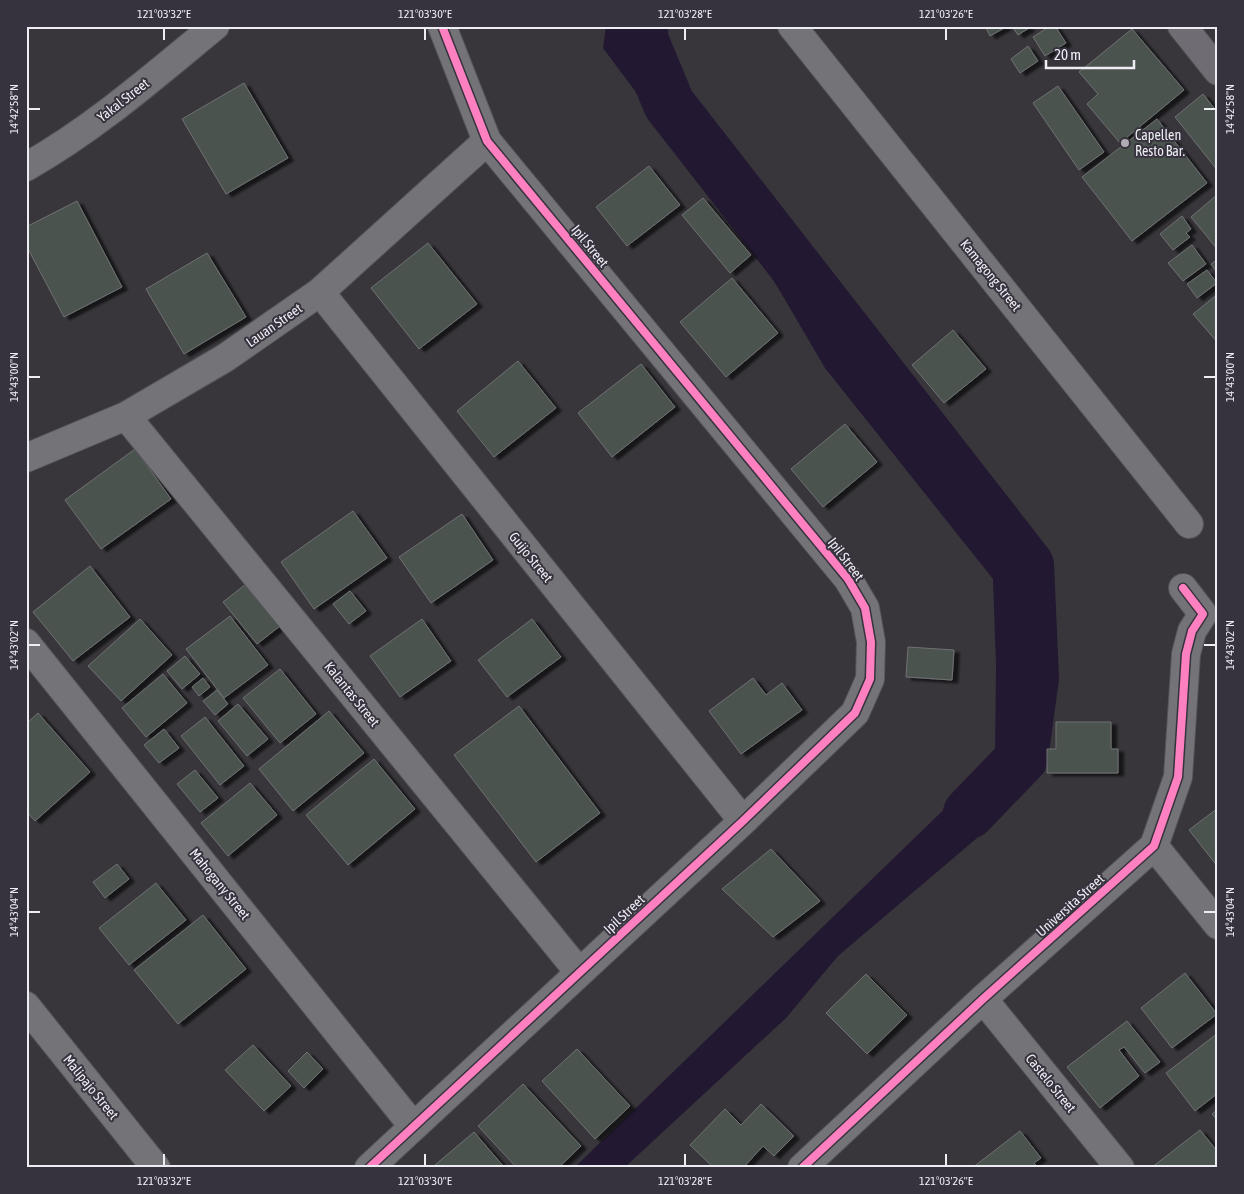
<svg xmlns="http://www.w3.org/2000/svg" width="1244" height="1194" font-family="'Asap Condensed',sans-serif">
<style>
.water{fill:#221831}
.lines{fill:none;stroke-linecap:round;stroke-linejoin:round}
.river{stroke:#221831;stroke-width:52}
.building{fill:#4b5250;stroke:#707172;filter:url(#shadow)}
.minor-casing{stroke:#555459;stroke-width:30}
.major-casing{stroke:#555459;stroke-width:30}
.minor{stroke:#747377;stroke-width:28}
.major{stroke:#6f6c73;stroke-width:28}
.cycleway-casing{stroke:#37333e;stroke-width:11}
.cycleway{stroke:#ff80c0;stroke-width:8}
.ticks{fill:none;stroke:#efedf4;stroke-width:2}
.poi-dot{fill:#afadb3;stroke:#37333e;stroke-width:2}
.labels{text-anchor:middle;stroke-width:4;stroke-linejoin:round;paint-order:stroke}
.street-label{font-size:14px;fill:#efedf4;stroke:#37333e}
.poi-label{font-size:14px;fill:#efedf4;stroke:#37333e;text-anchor:start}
.neatline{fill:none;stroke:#efedf4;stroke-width:2}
.ticks-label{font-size:12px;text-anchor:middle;fill:#efedf4}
</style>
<defs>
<filter id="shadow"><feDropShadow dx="5.5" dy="3" stdDeviation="1" flood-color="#0009"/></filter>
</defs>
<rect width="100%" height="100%" fill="#38363b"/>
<path class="water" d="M 606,26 L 653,26 L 652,62 L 673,118 L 1019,546 L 1041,615 L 1018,769 L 977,838 L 838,956 L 786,1018 L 624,1168 L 574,1168 L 995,760 L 996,665 L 993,579 L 825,368 L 764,264 L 603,48 Z"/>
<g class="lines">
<path class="river" d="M 642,26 L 642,39 L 669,104 L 1028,565 L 1033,678 L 1022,758 L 969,813"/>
</g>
<path class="building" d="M 985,26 L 1005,26 L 1006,27 L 990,36 Z
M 1012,26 L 1028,26 L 1029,28 L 1018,35 Z
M 1050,26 L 1055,26 L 1066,43 L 1045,56 L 1033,37 Z
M 1132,29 L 1184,90 L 1120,143 L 1087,104 L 1098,94 L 1079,72 Z
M 1028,46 L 1038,61 L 1020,73 L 1011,59 Z
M 244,83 L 288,158 L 226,194 L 182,119 Z
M 1058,86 L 1104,152 L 1079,170 L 1033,103 Z
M 1203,94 L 1218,113 L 1218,171 L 1175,117 Z
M 1157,119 L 1207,183 L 1132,241 L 1082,177 Z
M 649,166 L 680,205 L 627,246 L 596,207 Z
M 1218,194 L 1218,250 L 1191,217 Z
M 703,198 L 751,255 L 730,273 L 682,215 Z
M 77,201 L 122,287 L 64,317 L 26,245 L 26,227 Z
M 1182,216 L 1191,229 L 1186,233 L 1190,237 L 1173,250 L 1160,234 Z
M 428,243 L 477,304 L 419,349 L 371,288 Z
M 1192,245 L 1206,264 L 1183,281 L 1168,263 Z
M 207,253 L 246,317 L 184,354 L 146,289 Z
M 1218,259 L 1218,274 L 1211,264 Z
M 1207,270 L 1217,283 L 1197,298 L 1187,284 Z
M 732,278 L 778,333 L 726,377 L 680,322 Z
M 1218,294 L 1218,343 L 1193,314 Z
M 953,330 L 986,369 L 944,403 L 912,365 Z
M 518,361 L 556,408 L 494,457 L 457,411 Z
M 641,364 L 675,407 L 612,457 L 578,413 Z
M 845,424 L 877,462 L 823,507 L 791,469 Z
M 135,449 L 171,499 L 101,549 L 65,500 Z
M 353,511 L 387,558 L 314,609 L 281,562 Z
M 462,514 L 493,560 L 431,603 L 399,557 Z
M 90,566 L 130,617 L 73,661 L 33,612 Z
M 246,584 L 280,626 L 257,644 L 223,602 Z
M 350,591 L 366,611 L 349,624 L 333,604 Z
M 230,616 L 268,665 L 224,698 L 186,649 Z
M 140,619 L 172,655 L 121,701 L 88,666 Z
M 422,619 L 451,661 L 400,697 L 370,656 Z
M 532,619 L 561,657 L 507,697 L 478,660 Z
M 908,647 L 954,650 L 952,680 L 906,677 Z
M 185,656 L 200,674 L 182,689 L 167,671 Z
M 280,669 L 316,714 L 280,743 L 243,698 Z
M 163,674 L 187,703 L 146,737 L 122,708 Z
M 203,678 L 210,687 L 199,696 L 192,687 Z
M 753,678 L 766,695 L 782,683 L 802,710 L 741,754 L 709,711 Z
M 217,690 L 228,704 L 215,715 L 203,701 Z
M 238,704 L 268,739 L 247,756 L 218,721 Z
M 519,706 L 600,813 L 536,862 L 454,755 Z
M 329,711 L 364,753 L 293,811 L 259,769 Z
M 38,713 L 90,772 L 35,821 L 26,811 L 26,724 Z
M 205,717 L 244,766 L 220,785 L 181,736 Z
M 1056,722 L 1111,722 L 1111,749 L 1118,749 L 1118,773 L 1047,773 L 1047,749 L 1056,749 Z
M 164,729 L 179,748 L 159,763 L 144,745 Z
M 374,759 L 415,809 L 348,865 L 306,815 Z
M 195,770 L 218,798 L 200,812 L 177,784 Z
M 250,783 L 277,815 L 228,856 L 201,823 Z
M 1218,808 L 1218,867 L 1189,830 Z
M 771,849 L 820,901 L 773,937 L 722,889 Z
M 117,864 L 129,879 L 105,898 L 93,882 Z
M 156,883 L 186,920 L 129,965 L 99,928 Z
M 203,915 L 246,969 L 178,1024 L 134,970 Z
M 1185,973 L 1217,1014 L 1172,1048 L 1141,1008 Z
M 866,974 L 907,1015 L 867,1054 L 826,1013 Z
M 1127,1021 L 1160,1062 L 1145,1073 L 1124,1047 L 1119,1050 L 1139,1076 L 1100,1108 L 1067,1067 Z
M 1218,1033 L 1218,1093 L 1195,1111 L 1166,1073 Z
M 253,1045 L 291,1086 L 264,1111 L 225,1070 Z
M 577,1049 L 630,1106 L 595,1139 L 542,1081 Z
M 307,1052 L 323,1069 L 304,1088 L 288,1071 Z
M 523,1084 L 581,1146 L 558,1168 L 517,1168 L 478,1126 Z
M 761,1104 L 794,1136 L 774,1156 L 763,1146 L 743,1168 L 714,1168 L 690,1145 L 725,1109 L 741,1125 Z
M 1218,1109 L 1218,1121 L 1212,1114 Z
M 1200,1130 L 1218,1152 L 1218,1168 L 1151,1168 Z
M 1020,1131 L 1041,1158 L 1034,1163 L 1038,1168 L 972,1168 Z
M 474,1132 L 505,1168 L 437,1168 L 435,1165 Z"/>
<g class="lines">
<defs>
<path id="minor" d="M 792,26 L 1189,524
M 26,167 C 95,128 154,76 215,26
M 320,292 L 743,821
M 126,416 L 579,972
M 26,458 L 126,416 L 225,358 L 320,292 L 487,141
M 26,643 L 413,1126
M 1154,846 L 1218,925
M 983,999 L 1120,1168
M 26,1006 L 156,1168
M 369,1168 L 743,821 L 855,713 L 870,679 L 871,642 L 865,608 L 848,579 L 487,141 L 442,26
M 802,1168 L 983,999 L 1154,846 L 1178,777 L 1186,654 L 1192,631 L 1203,614 L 1183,588"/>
<path id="major" d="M 1182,26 L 1218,71"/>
</defs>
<use href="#minor" class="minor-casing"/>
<use href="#major" class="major-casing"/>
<use href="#minor" class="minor"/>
<use href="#major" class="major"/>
<defs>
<path id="cycleway" d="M 369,1168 L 743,821 L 855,713 L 870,679 L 871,642 L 865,608 L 848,579 L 487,141 L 442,26
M 802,1168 L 983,999 L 1154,846 L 1178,777 L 1186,654 L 1192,631 L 1203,614 L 1183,588"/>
</defs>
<use href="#cycleway" class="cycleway-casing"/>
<use href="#cycleway" class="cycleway"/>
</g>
<path class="ticks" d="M 164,28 L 164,40M 425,28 L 425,40M 685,28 L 685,40M 946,28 L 946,40M 28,109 L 40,109M 1204,109 L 1216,109M 28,377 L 40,377M 1204,377 L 1216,377M 28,645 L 40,645M 1204,645 L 1216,645M 28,912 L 40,912M 1204,912 L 1216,912M 164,1154 L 164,1166M 425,1154 L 425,1166M 685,1154 L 685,1166M 946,1154 L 946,1166"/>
<circle class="poi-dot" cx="1125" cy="143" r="5"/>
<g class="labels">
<g class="street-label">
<text transform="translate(123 100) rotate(-38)" y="5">Yakal Street</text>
<text transform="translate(590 246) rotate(51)" y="5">Ipil Street</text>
<text transform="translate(991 275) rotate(51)" y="5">Kamagong Street</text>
<text transform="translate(274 325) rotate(-35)" y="5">Lauan Street</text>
<text transform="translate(531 557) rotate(51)" y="5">Guijo Street</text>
<text transform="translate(846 559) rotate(53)" y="5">Ipil Street</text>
<text transform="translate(352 694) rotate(51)" y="5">Kalantas Street</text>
<text transform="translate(220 884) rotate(51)" y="5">Mahogany Street</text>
<text transform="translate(1070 905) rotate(-42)" y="5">Universita Street</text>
<text transform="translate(624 914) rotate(-43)" y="5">Ipil Street</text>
<text transform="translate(1051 1083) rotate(51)" y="5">Castelo Street</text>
<text transform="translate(91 1087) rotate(51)" y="5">Malipajo Street</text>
</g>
<g class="poi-label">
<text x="1135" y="140">Capellen<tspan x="1135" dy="16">Resto Bar.</tspan></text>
</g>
</g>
<rect width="1244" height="1194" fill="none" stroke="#37333e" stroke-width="55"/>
<path d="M1046 60v8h88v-8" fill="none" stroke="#efedf4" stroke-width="2.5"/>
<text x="1054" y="60" font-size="15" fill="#efedf4" stroke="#37333e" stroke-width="4" paint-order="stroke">20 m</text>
<rect x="28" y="28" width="1188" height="1138" class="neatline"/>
<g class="ticks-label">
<text x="164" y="18">121°03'32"E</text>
<text x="425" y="18">121°03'30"E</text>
<text x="685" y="18">121°03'28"E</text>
<text x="946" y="18">121°03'26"E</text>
<text transform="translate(1230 109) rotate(-90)" y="4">14°42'58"N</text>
<text transform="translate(14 109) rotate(-90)" y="4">14°42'58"N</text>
<text transform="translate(1230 377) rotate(-90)" y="4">14°43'00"N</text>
<text transform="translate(14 377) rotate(-90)" y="4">14°43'00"N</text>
<text transform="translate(1230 645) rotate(-90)" y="4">14°43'02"N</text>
<text transform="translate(14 645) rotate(-90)" y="4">14°43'02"N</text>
<text transform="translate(1230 912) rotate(-90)" y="4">14°43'04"N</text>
<text transform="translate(14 912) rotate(-90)" y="4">14°43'04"N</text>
<text x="164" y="1185">121°03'32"E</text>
<text x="425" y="1185">121°03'30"E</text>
<text x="685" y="1185">121°03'28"E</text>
<text x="946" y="1185">121°03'26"E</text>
</g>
</svg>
